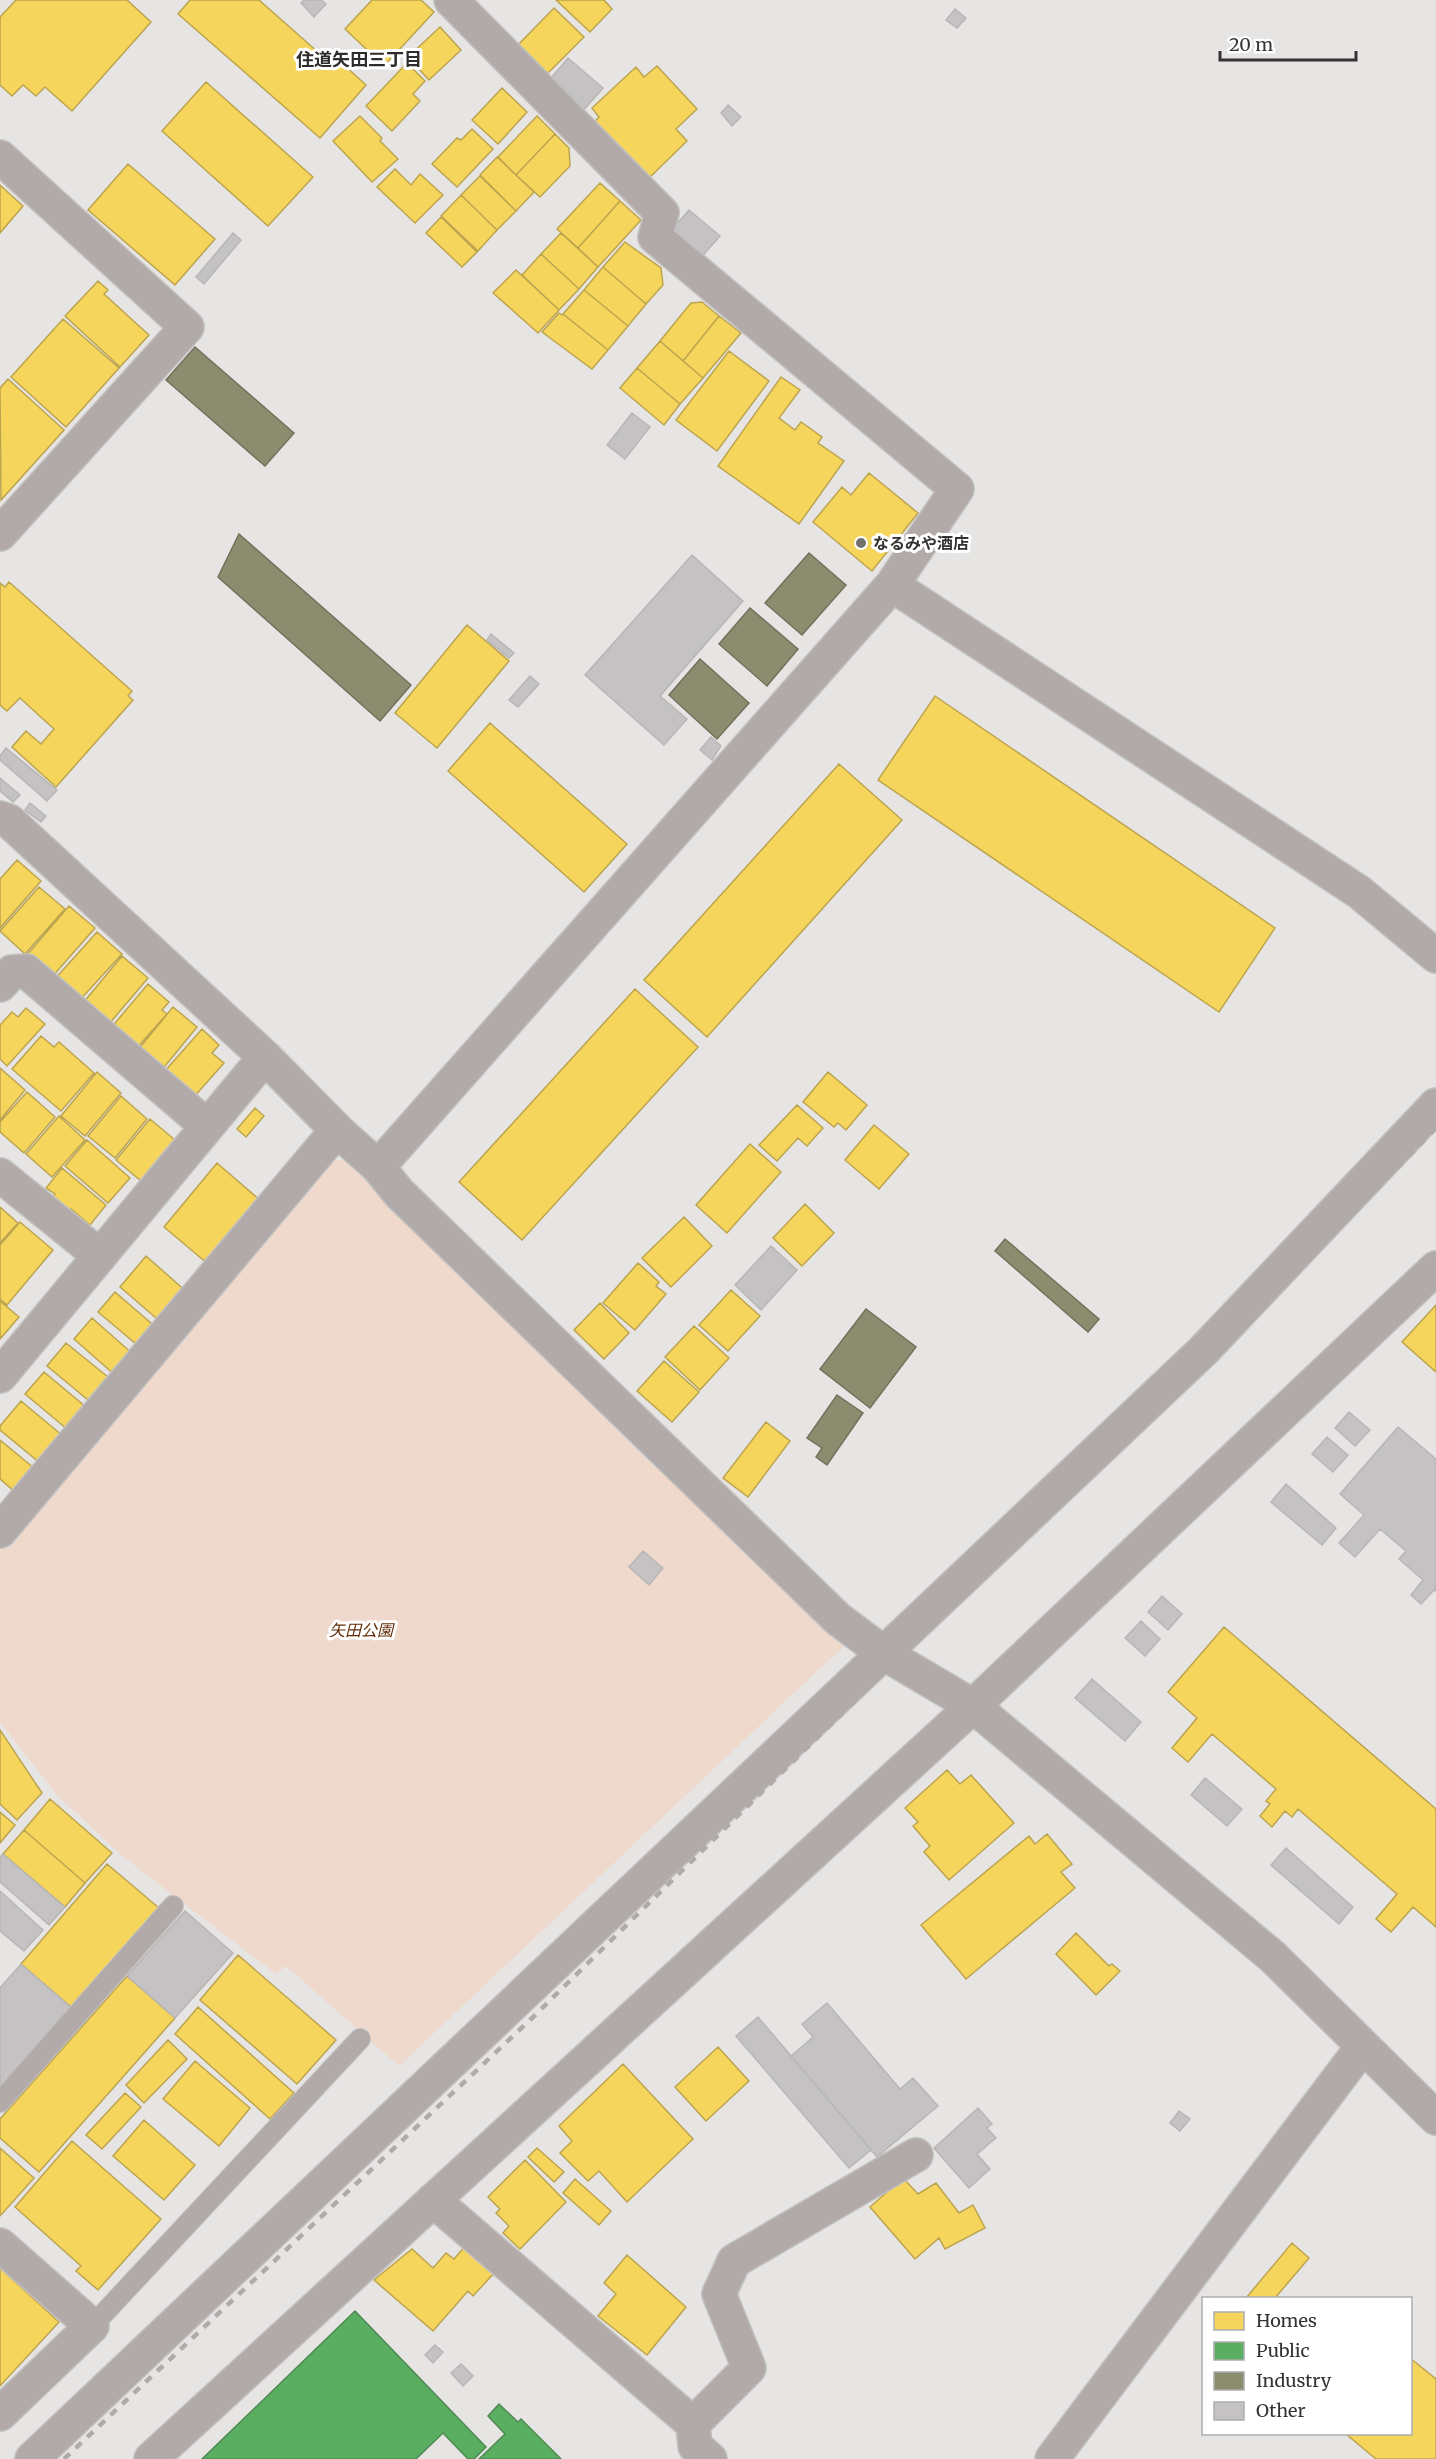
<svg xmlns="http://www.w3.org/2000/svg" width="1436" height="2459" font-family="Merriweather,'Noto Sans JP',serif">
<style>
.green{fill:#efd9cd}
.homes{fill:#f6d55c;stroke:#bca44f;stroke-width:1.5}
.public{fill:#5aae61;stroke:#4f8953;stroke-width:1.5}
.industry{fill:#8c8c6e;stroke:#72715c;stroke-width:1.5}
.building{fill:#c4c2c2;stroke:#b8b6b5;stroke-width:1.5}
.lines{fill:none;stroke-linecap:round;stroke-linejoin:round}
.lane-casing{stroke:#c2c1c1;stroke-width:22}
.street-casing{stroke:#c2c1c1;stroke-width:36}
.lane{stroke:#b1aaa8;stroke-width:20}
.street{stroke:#b1aaa8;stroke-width:33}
.rail{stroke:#b0aba9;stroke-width:4.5;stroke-dasharray:8 8;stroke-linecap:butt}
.poi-dot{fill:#737170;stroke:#fff;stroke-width:2}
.labels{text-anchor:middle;stroke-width:6;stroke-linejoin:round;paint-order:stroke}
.poi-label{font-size:16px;font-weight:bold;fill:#343332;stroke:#fff;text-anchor:start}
.park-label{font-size:16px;font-style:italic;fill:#632d08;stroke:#fff}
.neighbourhood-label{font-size:18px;font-weight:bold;fill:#2f2d2c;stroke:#fff}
</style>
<rect width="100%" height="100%" fill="#e7e5e4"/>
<path class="green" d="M 326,1160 L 344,1160 L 845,1645 L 399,2066 L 286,1966 L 276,1974 L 121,1855 L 56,1794 L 0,1722 L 0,1550 Z"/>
<path class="homes" d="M 16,0 L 127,0 L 151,22 L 72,111 L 45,87 L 36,96 L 23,85 L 12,96 L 0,85 L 0,17 Z
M 190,0 L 259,0 L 328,61 L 333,55 L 366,85 L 320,138 L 178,14 Z
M 372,0 L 421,0 L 434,12 L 384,66 L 345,29 Z
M 556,0 L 604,0 L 612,9 L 590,32 Z
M 554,8 L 584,37 L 546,75 L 517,46 Z
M 440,27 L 461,50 L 429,80 L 408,57 Z
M 407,63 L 425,81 L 413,94 L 420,101 L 392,131 L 366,106 Z
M 657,66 L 697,109 L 676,129 L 687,141 L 646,181 L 590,127 L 599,117 L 592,108 L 636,67 L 644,77 Z
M 206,82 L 313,177 L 268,226 L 162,131 Z
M 502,88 L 527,112 L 498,144 L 472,120 Z
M 360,116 L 382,138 L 380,141 L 398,159 L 372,182 L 333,141 Z
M 537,116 L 555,134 L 516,175 L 498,157 Z
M 472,129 L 493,149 L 457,187 L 432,164 L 457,138 L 461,140 Z
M 555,134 L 569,148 L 570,166 L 540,197 L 516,175 Z
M 497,157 L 534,192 L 516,211 L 480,175 Z
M 128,164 L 215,239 L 175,285 L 88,210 Z
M 395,169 L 411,185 L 420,174 L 443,195 L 415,223 L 377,187 Z
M 480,176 L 516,211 L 497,230 L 461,195 Z
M 600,183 L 620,201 L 578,248 L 557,229 Z
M 0,185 L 23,206 L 0,233 Z
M 461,195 L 497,230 L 478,251 L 441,216 Z
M 620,201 L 641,220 L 598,267 L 578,248 Z
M 441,217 L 477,252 L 462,267 L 426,233 Z
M 561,233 L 598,267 L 579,289 L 541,254 Z
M 625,242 L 661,268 L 663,285 L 646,304 L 603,267 Z
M 541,254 L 579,289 L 559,310 L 522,275 Z
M 603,267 L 646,304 L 628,326 L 584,290 Z
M 516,270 L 559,310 L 538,333 L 493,293 Z
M 98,281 L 108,290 L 104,294 L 149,335 L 120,367 L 65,316 Z
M 584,290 L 628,326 L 608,350 L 563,314 Z
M 702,302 L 719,316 L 683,361 L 660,341 L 691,303 Z
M 559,313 L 562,315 L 563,314 L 608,350 L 592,369 L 542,332 Z
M 719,316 L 741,333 L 703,378 L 683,361 Z
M 63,319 L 119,368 L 66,427 L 11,377 Z
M 660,341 L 703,378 L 680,404 L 637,368 Z
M 729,351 L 769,381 L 717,451 L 676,420 Z
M 637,368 L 680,404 L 664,425 L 620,388 Z
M 781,377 L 800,390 L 779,418 L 795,430 L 801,422 L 822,437 L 818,443 L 844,461 L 799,524 L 718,466 Z
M 8,379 L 64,430 L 1,500 L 0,388 Z
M 869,473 L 918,513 L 872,571 L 813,522 L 842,487 L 851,495 Z
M 9,582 L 132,691 L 128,696 L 133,700 L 56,787 L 12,747 L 26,731 L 41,744 L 54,729 L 20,698 L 7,711 L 0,705 L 0,583 L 5,587 Z
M 467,625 L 509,661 L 437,748 L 395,713 Z
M 935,696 L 1275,928 L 1219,1012 L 878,780 Z
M 490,723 L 627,844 L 584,892 L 448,771 Z
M 839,764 L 902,820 L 707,1037 L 644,980 Z
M 17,860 L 41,881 L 0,928 L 0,879 Z
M 39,887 L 65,909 L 25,954 L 0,931 Z
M 69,906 L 95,928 L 51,978 L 26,956 Z
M 97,932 L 122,954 L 78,1002 L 54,980 Z
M 122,956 L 148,978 L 109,1024 L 83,1003 Z
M 148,984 L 169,1002 L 162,1010 L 167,1014 L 135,1050 L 110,1029 Z
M 635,989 L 698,1047 L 522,1240 L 459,1182 Z
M 173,1007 L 197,1027 L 161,1071 L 137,1051 Z
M 26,1008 L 45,1024 L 7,1066 L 0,1059 L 0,1025 L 12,1012 L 18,1017 Z
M 202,1029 L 219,1045 L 212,1053 L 224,1063 L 193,1098 L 164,1072 Z
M 41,1036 L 54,1047 L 59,1042 L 94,1073 L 61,1111 L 12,1069 Z
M 0,1068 L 25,1090 L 0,1120 Z
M 97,1072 L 121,1093 L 85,1136 L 61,1116 Z
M 828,1072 L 867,1105 L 846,1130 L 838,1123 L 834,1127 L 803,1102 Z
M 27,1092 L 55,1117 L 24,1153 L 0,1132 L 0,1122 Z
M 121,1096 L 147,1119 L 115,1158 L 88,1136 Z
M 797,1105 L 823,1128 L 807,1146 L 798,1138 L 777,1161 L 759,1145 Z
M 255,1108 L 264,1116 L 246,1137 L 237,1129 Z
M 59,1116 L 85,1140 L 52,1177 L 26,1154 Z
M 150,1119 L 175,1140 L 141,1181 L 116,1160 Z
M 874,1125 L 909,1154 L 879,1189 L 845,1160 Z
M 87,1140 L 130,1178 L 108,1203 L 65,1166 Z
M 750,1144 L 781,1172 L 727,1233 L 696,1205 Z
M 217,1163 L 261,1201 L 208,1264 L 164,1227 Z
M 62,1168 L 106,1205 L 90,1225 L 71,1209 L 68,1212 L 52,1198 L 55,1194 L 46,1188 Z
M 805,1204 L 834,1233 L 802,1266 L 773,1238 Z
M 0,1207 L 18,1223 L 0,1243 Z
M 684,1217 L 712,1246 L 671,1287 L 642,1258 Z
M 20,1222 L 53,1250 L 7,1305 L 0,1299 L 0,1245 Z
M 146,1256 L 188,1293 L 163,1324 L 120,1287 Z
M 638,1263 L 659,1282 L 656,1286 L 666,1294 L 635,1330 L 603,1303 Z
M 731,1290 L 760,1316 L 728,1351 L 699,1325 Z
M 115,1292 L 159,1330 L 142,1349 L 98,1312 Z
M 0,1301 L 19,1317 L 0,1339 Z
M 600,1303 L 629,1333 L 604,1359 L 574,1330 Z
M 1436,1305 L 1436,1372 L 1402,1342 Z
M 92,1318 L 134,1355 L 116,1376 L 74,1339 Z
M 694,1326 L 729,1358 L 700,1390 L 665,1357 Z
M 66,1343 L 108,1377 L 88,1400 L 47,1366 Z
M 664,1361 L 699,1392 L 672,1422 L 637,1391 Z
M 44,1372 L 86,1407 L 67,1429 L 25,1394 Z
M 21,1401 L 63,1436 L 40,1463 L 0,1430 L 0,1426 Z
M 766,1422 L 790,1441 L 748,1497 L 723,1478 Z
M 0,1440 L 34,1468 L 15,1492 L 0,1479 Z
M 1224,1627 L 1436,1809 L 1436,1927 L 1413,1907 L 1391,1932 L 1376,1919 L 1397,1894 L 1298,1809 L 1292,1817 L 1285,1811 L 1272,1827 L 1260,1816 L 1270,1804 L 1266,1801 L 1276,1789 L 1212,1734 L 1188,1762 L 1172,1748 L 1197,1718 L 1168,1692 Z
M 0,1730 L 42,1793 L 17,1820 L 0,1804 Z
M 947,1770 L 960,1784 L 971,1775 L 1014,1823 L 949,1880 L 924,1852 L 930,1846 L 913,1826 L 918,1822 L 905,1808 Z
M 50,1799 L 112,1853 L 85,1883 L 24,1830 Z
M 0,1812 L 15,1825 L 0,1843 Z
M 24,1830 L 85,1883 L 65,1907 L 3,1854 Z
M 1047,1834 L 1072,1864 L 1061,1872 L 1075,1888 L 966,1979 L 921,1925 L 1029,1836 L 1035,1844 Z
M 107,1864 L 159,1908 L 72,2008 L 21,1964 Z
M 1076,1933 L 1109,1966 L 1112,1964 L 1120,1971 L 1096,1995 L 1056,1954 Z
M 238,1955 L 336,2040 L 297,2084 L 200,2000 Z
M 127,1976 L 175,2018 L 39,2172 L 0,2138 L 0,2119 Z
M 198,2007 L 294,2093 L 270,2119 L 175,2034 Z
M 168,2040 L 187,2059 L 144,2103 L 126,2085 Z
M 718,2047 L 749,2081 L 706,2121 L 675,2087 Z
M 195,2061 L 250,2108 L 219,2146 L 163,2099 Z
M 623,2064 L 693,2139 L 627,2202 L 599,2171 L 588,2181 L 560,2153 L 572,2141 L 559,2126 Z
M 125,2093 L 141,2107 L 102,2149 L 86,2135 Z
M 144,2120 L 195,2165 L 164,2200 L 113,2156 Z
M 72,2141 L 161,2219 L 98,2290 L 76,2271 L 81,2266 L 15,2207 Z
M 0,2148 L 34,2178 L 0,2216 Z
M 537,2148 L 564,2172 L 554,2182 L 528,2157 Z
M 525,2160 L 566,2202 L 520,2249 L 503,2233 L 509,2226 L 496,2213 L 500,2209 L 488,2197 Z
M 903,2178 L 918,2194 L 936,2183 L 959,2213 L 973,2205 L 985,2228 L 945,2249 L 939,2238 L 915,2259 L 870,2207 Z
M 575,2179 L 611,2211 L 599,2225 L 563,2193 Z
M 1292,2243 L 1309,2258 L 1275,2298 L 1246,2298 Z
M 466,2245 L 496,2271 L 473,2296 L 468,2291 L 433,2331 L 374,2280 L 412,2249 L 433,2268 L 446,2253 L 454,2259 Z
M 627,2255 L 686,2307 L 647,2355 L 598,2316 L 616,2294 L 604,2283 Z
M 0,2268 L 59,2322 L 0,2386 Z
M 1410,2358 L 1436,2379 L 1436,2459 L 1376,2459 L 1346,2434 L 1410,2434 Z"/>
<path class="public" d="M 355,2311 L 486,2447 L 474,2459 L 468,2459 L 443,2433 L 416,2459 L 202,2459 Z
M 499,2404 L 518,2422 L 521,2419 L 561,2459 L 479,2459 L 505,2434 L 488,2416 Z"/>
<path class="industry" d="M 195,347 L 294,433 L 265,466 L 166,380 Z
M 239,534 L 411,685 L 380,721 L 218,577 Z
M 809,553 L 846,585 L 802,635 L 765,603 Z
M 750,608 L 798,649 L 767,686 L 719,644 Z
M 700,659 L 749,703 L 717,739 L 669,695 Z
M 1005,1239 L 1099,1319 L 1088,1332 L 995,1251 Z
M 866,1309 L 916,1347 L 870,1408 L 820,1369 Z
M 837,1395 L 863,1413 L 827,1465 L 816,1457 L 822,1448 L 807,1438 Z"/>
<path class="building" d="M 304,0 L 321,0 L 326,4 L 314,17 L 301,3 Z
M 955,9 L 966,18 L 957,28 L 946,20 Z
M 568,58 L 603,88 L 581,113 L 546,84 Z
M 728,105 L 741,117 L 732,126 L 721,113 Z
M 689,210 L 720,236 L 697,262 L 666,236 Z
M 233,233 L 241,240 L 204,284 L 196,277 Z
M 632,413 L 650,427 L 625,459 L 607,445 Z
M 692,555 L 743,601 L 660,696 L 687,719 L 664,745 L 585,675 Z
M 491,634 L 514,653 L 509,658 L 487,640 Z
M 530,676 L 539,684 L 518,707 L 509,700 Z
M 711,737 L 721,746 L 712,760 L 700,750 Z
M 6,748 L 57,790 L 47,801 L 0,760 L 0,756 Z
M 0,778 L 20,795 L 13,802 L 0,791 Z
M 30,803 L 46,816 L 41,822 L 25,810 Z
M 771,1246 L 797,1270 L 761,1310 L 735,1285 Z
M 1349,1412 L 1370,1430 L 1355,1446 L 1335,1428 Z
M 1398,1427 L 1436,1459 L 1436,1591 L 1434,1590 L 1421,1604 L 1411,1595 L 1423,1580 L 1399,1559 L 1406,1551 L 1380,1529 L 1355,1557 L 1339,1543 L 1364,1515 L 1340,1494 Z
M 1327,1437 L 1348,1455 L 1333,1472 L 1312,1454 Z
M 1286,1484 L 1336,1528 L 1322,1545 L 1271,1502 Z
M 643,1551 L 663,1568 L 649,1585 L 629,1567 Z
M 1162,1596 L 1182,1614 L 1168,1630 L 1148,1612 Z
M 1141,1621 L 1160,1639 L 1145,1656 L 1125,1638 Z
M 1092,1679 L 1141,1722 L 1125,1741 L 1075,1698 Z
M 1205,1778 L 1242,1809 L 1227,1826 L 1191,1795 Z
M 1286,1848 L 1353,1907 L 1339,1924 L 1271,1865 Z
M 3,1854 L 65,1907 L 49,1925 L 0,1882 L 0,1857 Z
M 0,1891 L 43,1930 L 24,1951 L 0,1931 Z
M 185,1911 L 233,1953 L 175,2018 L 127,1976 Z
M 21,1964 L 72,2008 L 0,2090 L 0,1988 Z
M 827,2003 L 900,2089 L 913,2078 L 938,2106 L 877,2157 L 791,2056 L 813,2037 L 802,2024 Z
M 758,2017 L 871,2150 L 849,2168 L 736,2036 Z
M 978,2108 L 992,2124 L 987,2128 L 996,2138 L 977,2154 L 990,2169 L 969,2188 L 934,2148 Z
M 1179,2111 L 1190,2119 L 1180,2131 L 1170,2123 Z
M 435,2345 L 443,2352 L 433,2363 L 425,2355 Z
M 461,2364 L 473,2376 L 463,2386 L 451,2373 Z"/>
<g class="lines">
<defs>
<path id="lane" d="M 0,2102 L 173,1906
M 92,2326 L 360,2039"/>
<path id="street" d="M 451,0 L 662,213 L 655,237 L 957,489 L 892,585
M 0,157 L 187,327 L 0,534
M 0,818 L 9,821 L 265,1057 L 337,1130 L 378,1167 L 892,585 L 1359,892 L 1436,956
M 0,985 L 12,972 L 26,971 L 207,1126
M 378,1167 L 399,1193 L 838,1619 L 885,1654 L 973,1706 L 1273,1957 L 1436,2118
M 0,1175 L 100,1256
M 0,1376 L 265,1057
M 0,1531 L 337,1130
M 433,2200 L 693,2424 L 695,2446 L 710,2459
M 0,2245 L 92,2326 L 0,2414
M 693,2424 L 749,2368 L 719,2294 L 734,2261 L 916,2155
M 32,2459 L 1204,1350 L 1436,1105
M 151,2459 L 973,1706 L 1436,1268
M 1052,2459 L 1363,2046"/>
</defs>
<use href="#lane" class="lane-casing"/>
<use href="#street" class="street-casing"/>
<use href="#lane" class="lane"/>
<use href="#street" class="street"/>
<path class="rail" d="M 24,2459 L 511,2002 L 1194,1341 L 1402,1131 L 1436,1094
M 64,2459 L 529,2021 L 999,1559 L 1210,1359 L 1436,1128"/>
</g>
<circle class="poi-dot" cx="861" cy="543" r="6"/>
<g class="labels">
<g class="poi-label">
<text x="873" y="549">なるみや酒店</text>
</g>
<g class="park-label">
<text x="361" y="1636">矢田公園</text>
</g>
<g class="neighbourhood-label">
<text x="359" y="66">住道矢田三丁目</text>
</g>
</g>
<rect x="1202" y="2297" width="210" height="138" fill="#ffffff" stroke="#aeadad" stroke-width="1.5"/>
<rect x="1214" y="2312" width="30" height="18" fill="#f6d55c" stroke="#aeadad" stroke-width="1.5"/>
<text x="1256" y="2327" font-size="18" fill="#343332">Homes</text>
<rect x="1214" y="2342" width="30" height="18" fill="#5aae61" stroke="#aeadad" stroke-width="1.5"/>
<text x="1256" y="2357" font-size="18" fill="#343332">Public</text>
<rect x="1214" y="2372" width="30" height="18" fill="#8c8c6e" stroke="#aeadad" stroke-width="1.5"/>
<text x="1256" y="2387" font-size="18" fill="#343332">Industry</text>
<rect x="1214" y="2402" width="30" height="18" fill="#c4c2c2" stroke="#aeadad" stroke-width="1.5"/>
<text x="1256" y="2417" font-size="18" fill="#343332">Other</text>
<path d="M1220 51v9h136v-9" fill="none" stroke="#343332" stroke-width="3"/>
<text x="1229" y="51" font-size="18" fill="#343332" stroke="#ffffff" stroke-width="4.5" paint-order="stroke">20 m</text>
</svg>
